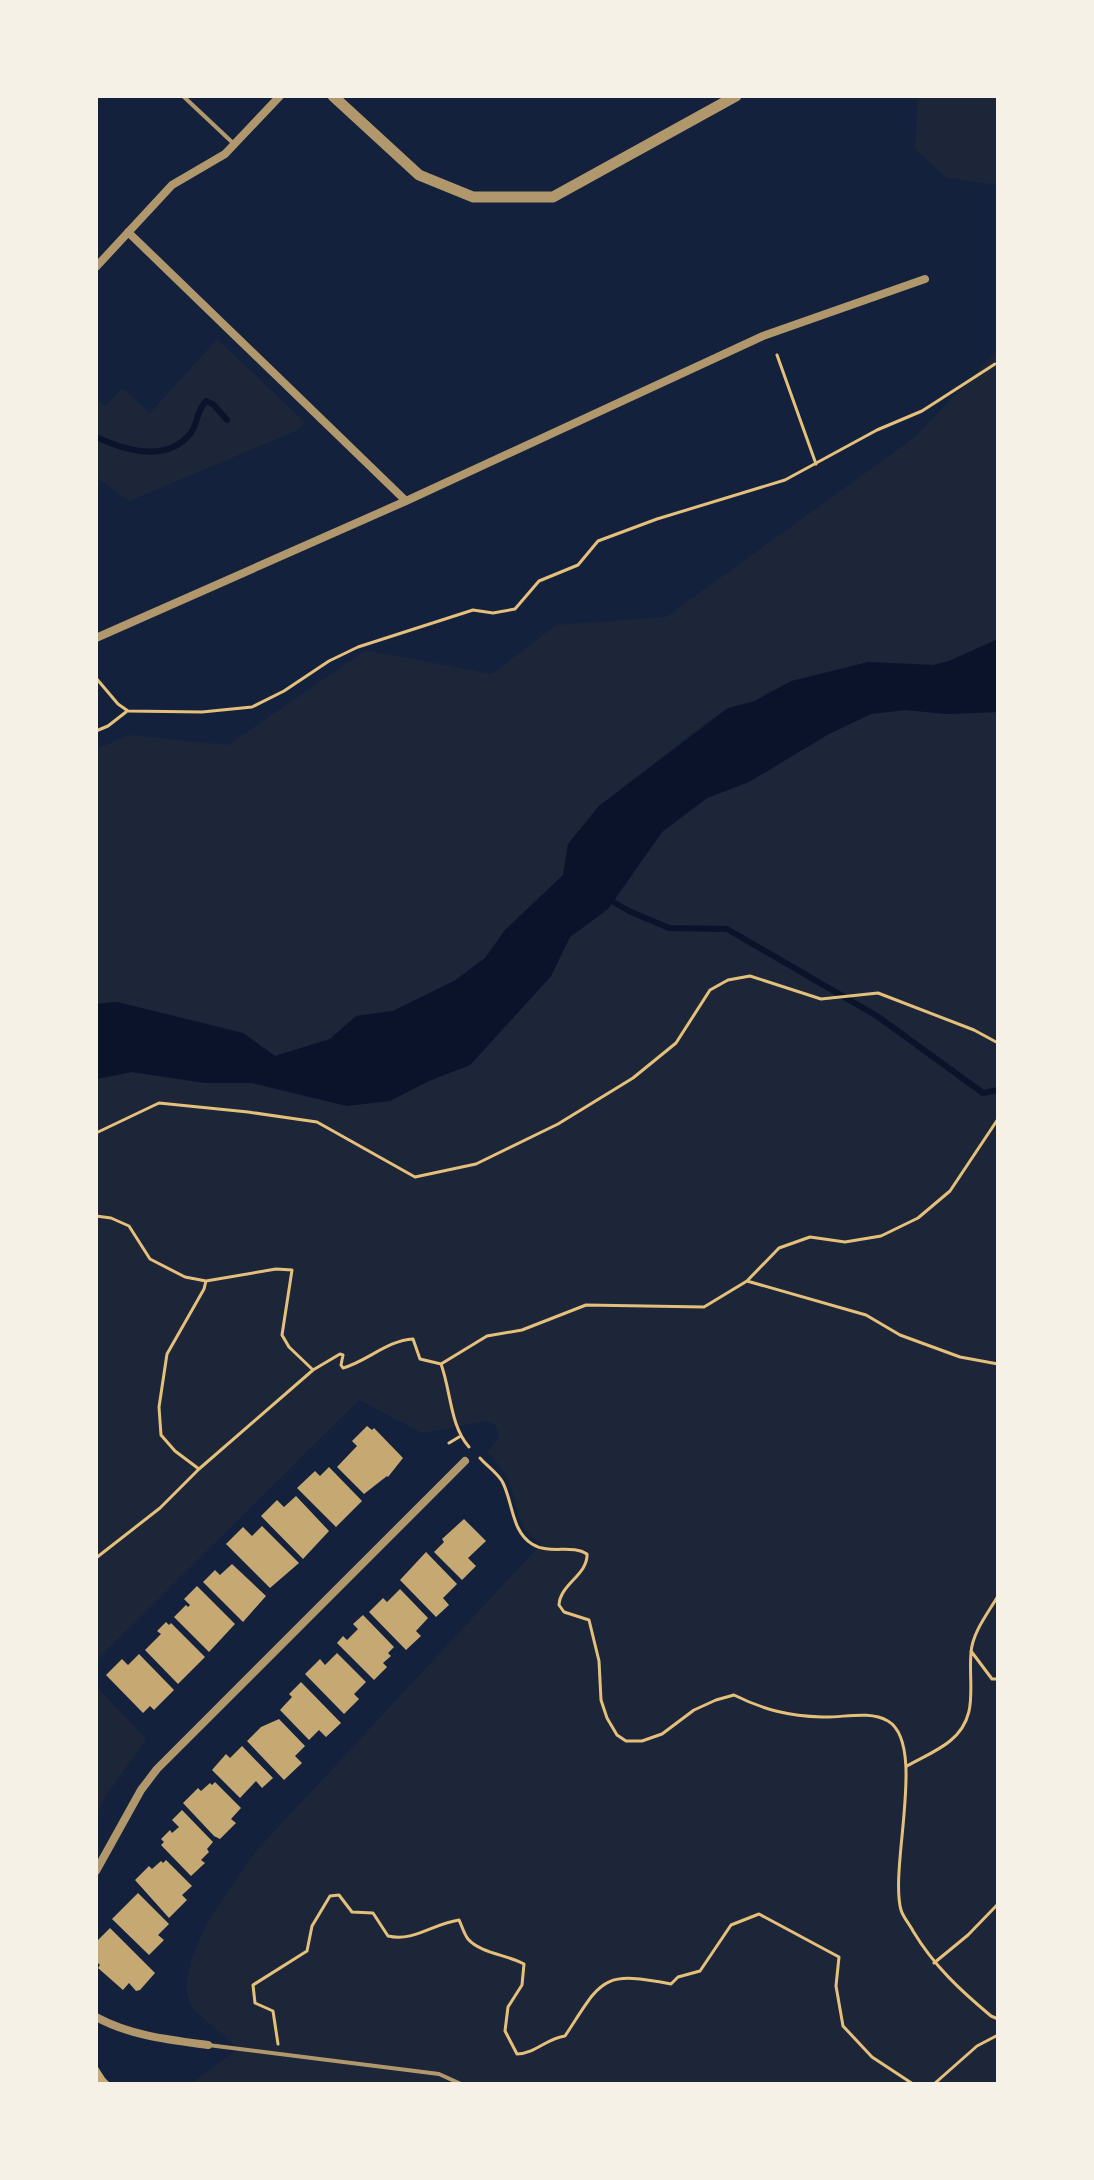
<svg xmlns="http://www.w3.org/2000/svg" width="1094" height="2180" font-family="'Space Grotesk',sans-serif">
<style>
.green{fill:#1d2539}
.water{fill:#0b132b}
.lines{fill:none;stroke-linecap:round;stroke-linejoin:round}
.stream{stroke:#0b132b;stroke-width:6}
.building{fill:#c6a872}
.path{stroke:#e5c07b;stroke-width:3}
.service{stroke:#b1986c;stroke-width:4}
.minor{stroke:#b1986c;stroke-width:8}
.tertiary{stroke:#b1986c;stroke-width:11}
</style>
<rect width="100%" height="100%" fill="#14213d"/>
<path class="green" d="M 918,96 L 998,96 L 998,185 L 947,178 L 915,149 Z
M 217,339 L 305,422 L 298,430 L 129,501 L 96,477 L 96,399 L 105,406 L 122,388 L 150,413 Z
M 998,349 L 998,639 L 949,661 L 933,665 L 868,662 L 766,693 L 755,701 L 728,709 L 703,725 L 599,806 L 568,844 L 563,875 L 505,930 L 485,958 L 454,981 L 392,1011 L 356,1016 L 330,1039 L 275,1056 L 243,1033 L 117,1002 L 96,1004 L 96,749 L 129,735 L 228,745 L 366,650 L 492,674 L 556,625 L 666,617 L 915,437 Z
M 905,710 L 947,714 L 998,712 L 998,2084 L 190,2084 L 238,2049 L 191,2007 L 186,1987 L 192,1958 L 207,1922 L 256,1851 L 542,1543 C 513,1532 519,1496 504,1472 C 500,1465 493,1458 487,1452 L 499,1437 L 496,1426 L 487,1421 L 422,1433 L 359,1400 L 96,1661 L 96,1079 L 132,1072 L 205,1083 L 252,1083 L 347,1106 L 471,1065 L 551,976 L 570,937 L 608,909 L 662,832 L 707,798 L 749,782 L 827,735 L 871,713 Z
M 96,1686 L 146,1739 L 108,1793 L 96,1816 Z"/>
<path class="water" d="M 998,639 L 998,712 L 947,714 L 905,710 L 871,714 L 827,735 L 749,782 L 707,798 L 662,832 L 608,909 L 570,937 L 551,976 L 470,1065 L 429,1081 L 390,1101 L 347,1106 L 252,1083 L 205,1083 L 132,1072 L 96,1079 L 96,1004 L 117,1002 L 243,1033 L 275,1056 L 330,1039 L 356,1016 L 393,1011 L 454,981 L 485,958 L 505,930 L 563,875 L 568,844 L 599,806 L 728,708 L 755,701 L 791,681 L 868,662 L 933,665 L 949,661 Z"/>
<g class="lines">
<path class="stream" d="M 96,437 C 124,450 166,463 190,434 C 198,424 197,409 206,401 L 213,404 L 227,420
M 608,899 L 631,912 L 669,928 L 727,929 L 877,1016 L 983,1093 L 998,1090"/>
</g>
<path class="building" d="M 367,1426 L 372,1430 L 374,1428 L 403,1458 L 388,1477 L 387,1476 L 364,1494 L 337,1467 L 357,1446 L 352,1441 Z
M 329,1467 L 362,1501 L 336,1527 L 297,1488 L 315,1471 L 320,1476 Z
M 296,1496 L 329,1531 L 303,1559 L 261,1516 L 277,1500 L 284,1507 Z
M 464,1519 L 486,1541 L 468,1558 L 476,1566 L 462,1580 L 434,1552 L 444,1542 L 442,1539 Z
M 262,1526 L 299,1563 L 270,1588 L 226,1544 L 243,1527 L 252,1536 Z
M 426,1552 L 457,1584 L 443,1598 L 449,1605 L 436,1617 L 400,1580 Z
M 232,1564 L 266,1596 L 243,1622 L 203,1582 L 215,1570 L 220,1575 Z
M 197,1586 L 235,1624 L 209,1652 L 174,1617 L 186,1605 L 188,1607 L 190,1605 L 184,1599 Z
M 400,1589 L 428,1618 L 416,1631 L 421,1636 L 406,1650 L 369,1612 L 383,1598 L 387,1602 Z
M 363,1615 L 394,1647 L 388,1653 L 391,1656 L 383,1663 L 387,1667 L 374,1680 L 337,1643 L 343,1636 L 347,1640 L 358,1629 L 353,1624 Z
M 166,1622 L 169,1625 L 171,1623 L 205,1657 L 178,1684 L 145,1650 L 161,1634 L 157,1631 Z
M 337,1653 L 366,1682 L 354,1694 L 359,1699 L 344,1714 L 305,1674 L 320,1659 L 325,1665 Z
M 139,1654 L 174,1690 L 154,1710 L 150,1706 L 143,1713 L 106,1675 L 122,1659 L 128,1665 Z
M 301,1682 L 341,1723 L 326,1737 L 319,1730 L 309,1740 L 280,1710 L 292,1697 L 289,1694 Z
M 279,1719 L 305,1746 L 295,1756 L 302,1763 L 284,1780 L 247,1741 L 261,1727 Z
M 242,1746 L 273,1778 L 262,1788 L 256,1781 L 240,1798 L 212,1770 L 226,1754 L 230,1758 Z
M 215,1782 L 241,1808 L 231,1819 L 236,1823 L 220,1839 L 214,1836 L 183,1803 L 198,1788 L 201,1791 L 210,1783 L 212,1785 Z
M 182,1810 L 213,1842 L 207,1849 L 209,1852 L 201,1860 L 205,1863 L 191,1876 L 161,1845 L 164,1842 L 161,1839 L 170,1830 L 172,1833 L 179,1827 L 172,1820 Z
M 166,1860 L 192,1886 L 182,1895 L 187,1900 L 169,1918 L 135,1880 L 149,1866 L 152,1869 L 161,1861 L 163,1863 Z
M 138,1893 L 169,1924 L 158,1935 L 164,1940 L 149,1955 L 112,1919 Z
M 110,1928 L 155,1973 L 140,1990 L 136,1991 L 129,1983 L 123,1990 L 98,1968 L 100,1965 L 96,1961 L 96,1942 Z
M 96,2064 L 105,2078 L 111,2084 L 96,2084 Z"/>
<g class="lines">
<path class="path" d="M 777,355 L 816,464
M 96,678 L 118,704 L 128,711 L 202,712 L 252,707 L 284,691 L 329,661 L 358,647 L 473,610 L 493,613 L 515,609 L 539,581 L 578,565 L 598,541 L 657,519 L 785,480 L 877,430 L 922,411 L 995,364
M 96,731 L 108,726 L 126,712
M 96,1133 L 159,1103 L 248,1112 L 317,1122 L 415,1177 L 476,1164 L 558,1124 L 633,1078 L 676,1043 L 710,990 L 728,980 L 750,976 L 821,999 L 878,993 L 974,1030 L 998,1043
M 96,1216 L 111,1218 L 129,1226 L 150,1259 L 185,1277 L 206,1281 L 204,1289 L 167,1354 L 159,1407 L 161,1435 L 175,1451 L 199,1469 L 313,1370 L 340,1354 L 343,1355 L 341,1365 L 343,1368 C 366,1362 388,1340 413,1339 L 420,1359 L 441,1364 C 451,1391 450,1426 469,1447
M 206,1281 L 276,1269 L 292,1270 L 282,1335 L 289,1347 L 312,1369
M 747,1281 L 779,1248 L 810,1237 L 845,1242 L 881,1236 L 918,1218 L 950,1191 L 998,1119
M 441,1364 L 487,1336 L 522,1330 L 586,1305 L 704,1307 L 747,1281 L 866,1315 L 900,1335 L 960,1357 L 998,1364
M 449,1443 L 459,1437
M 480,1458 C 487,1466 496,1472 502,1481 C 513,1501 511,1531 532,1544 C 549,1555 572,1544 587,1554 C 588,1575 560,1584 559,1605 L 564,1612 L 589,1620 L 599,1661 L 601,1700 L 607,1718 L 617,1735 L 626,1741 L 642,1741 L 662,1734 L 694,1710 L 716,1700 L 734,1695 C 764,1710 789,1716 822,1717 C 843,1718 869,1710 888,1721 C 927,1744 889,1867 901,1910 C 903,1917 910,1925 913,1931 C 934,1966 960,1990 991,2016 L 998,2019
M 96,1558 L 160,1508 L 199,1469
M 971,1651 L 992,1679 L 998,1679
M 907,1766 C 921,1758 938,1751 950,1741 C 980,1717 968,1685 971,1653 C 972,1633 988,1613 998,1596
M 934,1963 L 968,1935 L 998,1904
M 278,2044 L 273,2011 L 255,2003 L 253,1985 L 307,1951 L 312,1926 L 330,1896 L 339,1895 L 352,1912 L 373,1913 L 388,1936 C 414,1942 432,1924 459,1920 C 462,1926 464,1934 468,1939 C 480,1953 508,1955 524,1964 L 522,1985 L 508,2007 L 505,2031 L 517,2054 C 535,2054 547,2038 565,2036 C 602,1980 600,1970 671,1984 L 678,1977 L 700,1971 L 731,1925 L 759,1914 L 839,1957 L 836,1986 L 843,2026 L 872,2057 L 913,2084
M 934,2084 L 977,2046 L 998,2035"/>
<path class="service" d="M 183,96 L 233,143
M 208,2045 L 439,2074 L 461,2084"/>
<path class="minor" d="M 128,232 L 406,501
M 96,267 L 172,185 L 225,154 L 280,96
M 96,638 L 406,501 L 763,336 L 925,279
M 96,1871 L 141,1790 L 157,1769 L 465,1461
M 96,2017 C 131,2036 170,2040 208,2045"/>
<path class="tertiary" d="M 333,96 L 419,175 L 473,197 L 553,197 L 736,96"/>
</g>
<rect width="1094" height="2180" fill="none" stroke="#f6f1e7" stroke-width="196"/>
</svg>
